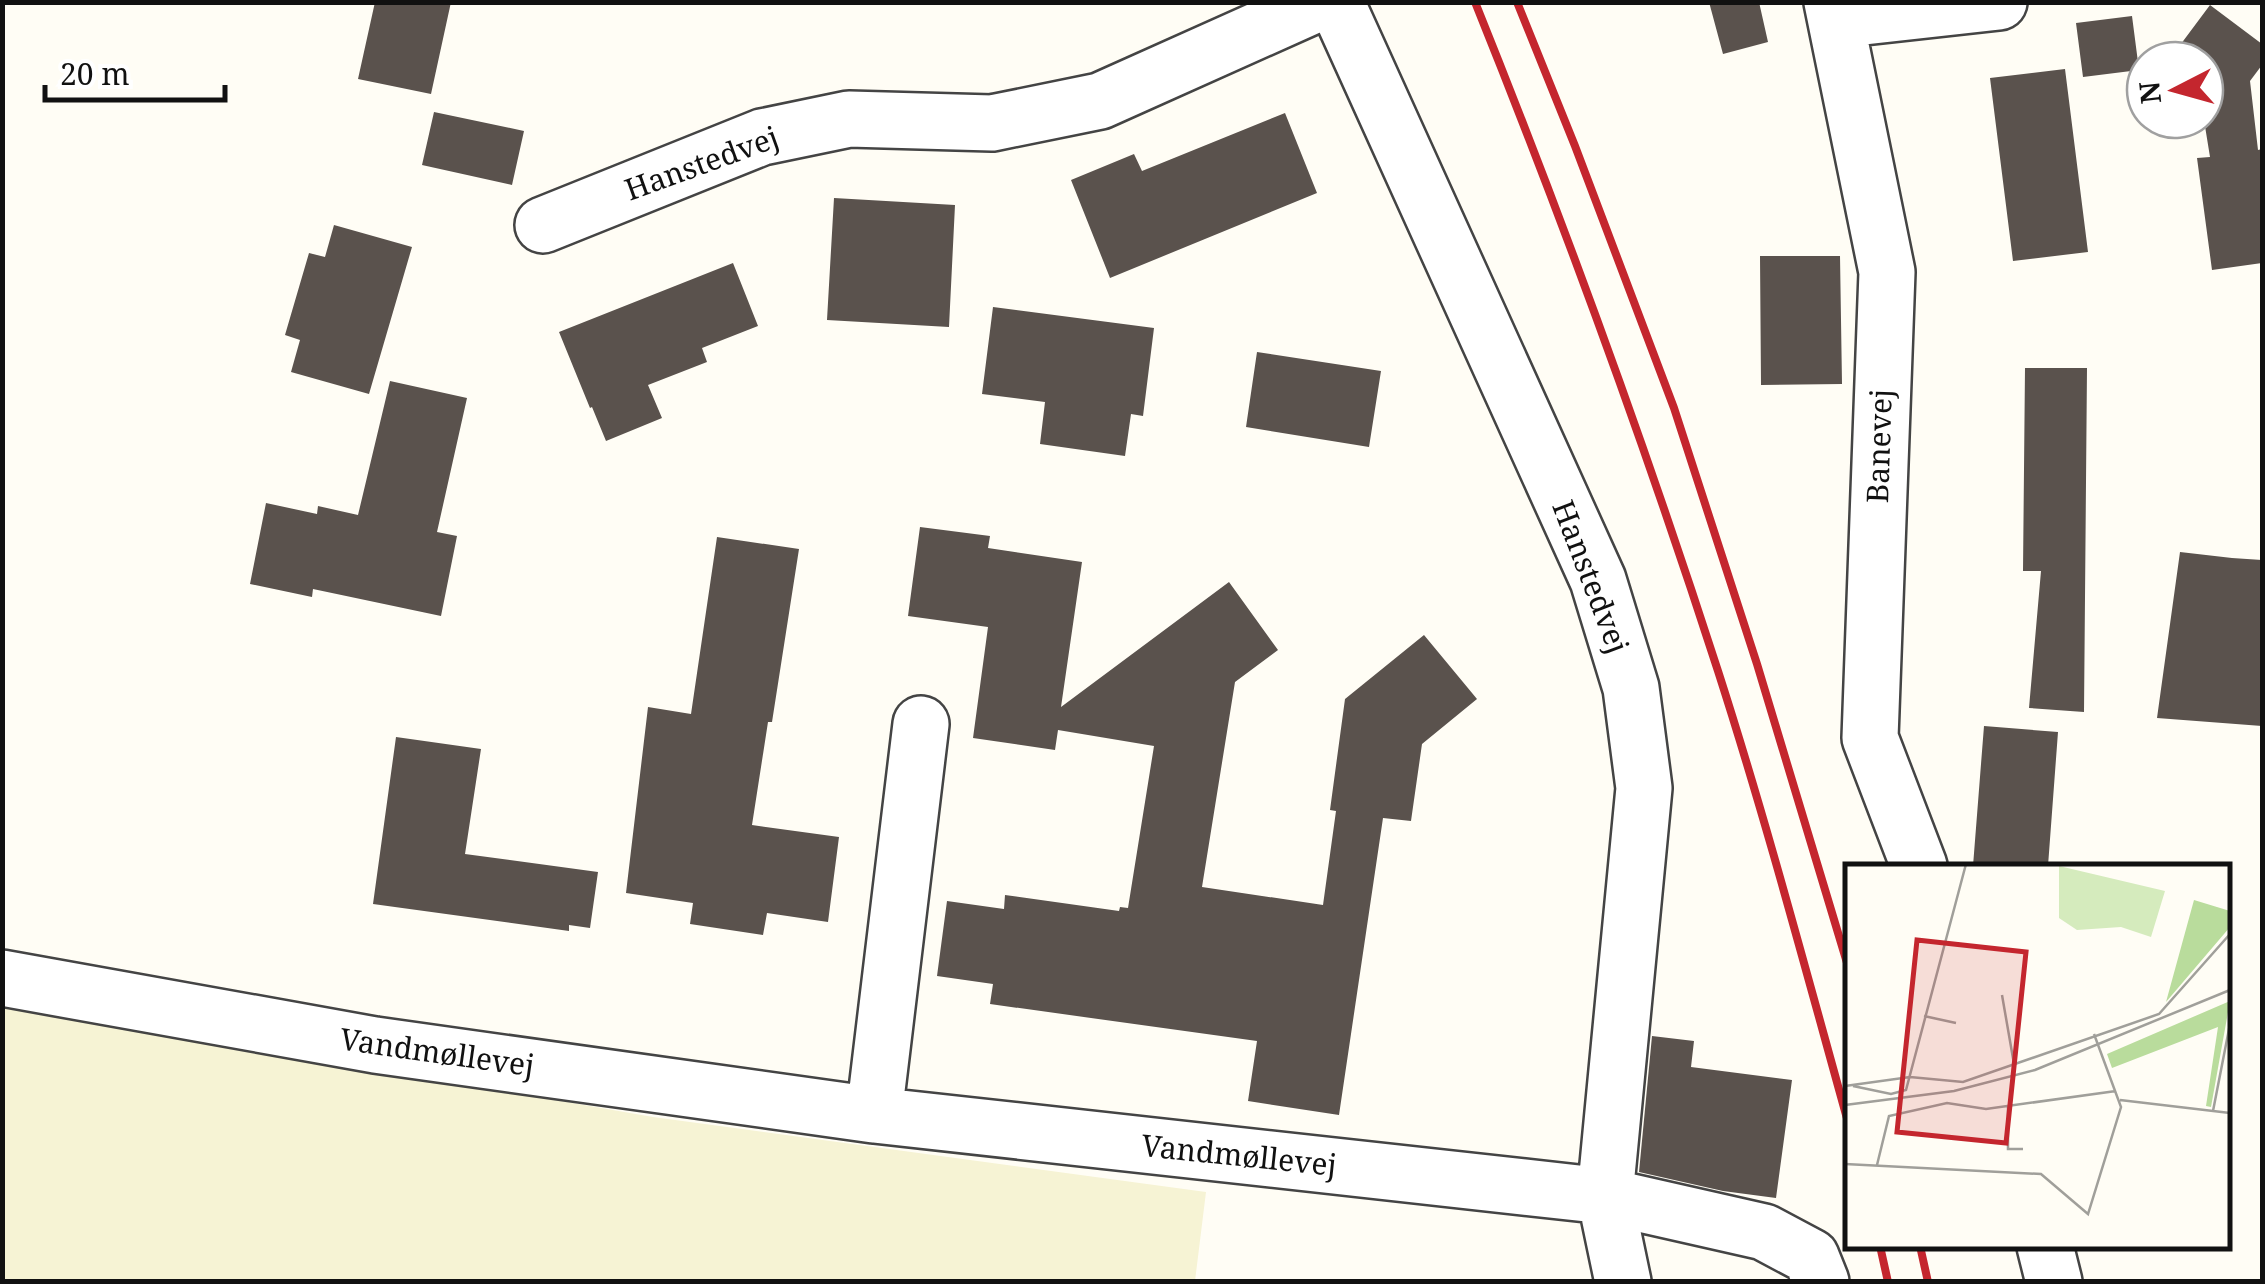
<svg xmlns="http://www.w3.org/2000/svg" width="2265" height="1284" font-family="'Noto Serif',serif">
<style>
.farmland{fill:#f6f3d4}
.building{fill:#5a524d}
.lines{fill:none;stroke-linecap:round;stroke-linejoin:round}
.minor-casing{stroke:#444;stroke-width:60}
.minor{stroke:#fff;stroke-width:55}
.rail{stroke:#c4262e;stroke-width:8}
.labels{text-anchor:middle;stroke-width:10;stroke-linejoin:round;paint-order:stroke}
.street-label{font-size:30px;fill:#111;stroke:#fff}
.inset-road{fill:none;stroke:#a09f9a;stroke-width:2.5}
.view{fill:#c4262e;fill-opacity:0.15;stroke:#c4262e;stroke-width:5}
.inset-edge{fill:none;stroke:#111;stroke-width:5}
</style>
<rect width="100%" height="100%" fill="#fffdf5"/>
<path class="farmland" d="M 2,1004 L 653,1117 L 1206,1192 L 1195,1281 L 3,1281 Z"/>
<path class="building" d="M 375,2 L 451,2 L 431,94 L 358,79 Z
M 1709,2 L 1759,2 L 1768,42 L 1723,54 Z
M 2210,5 L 2262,44 L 2262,65 L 2250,81 L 2258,150 L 2262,149 L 2262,263 L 2212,270 L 2197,158 L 2210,157 L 2204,120 L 2205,60 L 2169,60 Z
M 2132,16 L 2139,70 L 2083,77 L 2076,23 Z
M 2065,69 L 2088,252 L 2013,261 L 1990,78 Z
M 434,112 L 524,131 L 512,185 L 422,165 Z
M 1285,113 L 1317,193 L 1110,278 L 1071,180 L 1134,154 L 1142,171 Z
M 834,198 L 955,205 L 949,327 L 827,320 Z
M 334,225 L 412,247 L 369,394 L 291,372 L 300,340 L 285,335 L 309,253 L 325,257 Z
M 1760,256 L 1840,256 L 1842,384 L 1761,385 Z
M 733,263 L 758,326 L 702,348 L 707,362 L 648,385 L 662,418 L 606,441 L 592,407 L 590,408 L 559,332 Z
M 993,307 L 1154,328 L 1143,416 L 1131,414 L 1125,456 L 1040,444 L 1045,402 L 982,394 Z
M 1257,352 L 1381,371 L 1369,447 L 1246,427 Z
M 2025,368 L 2087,368 L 2084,712 L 2029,708 L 2041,571 L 2023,571 Z
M 390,381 L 467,398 L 437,532 L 457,536 L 441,616 L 313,589 L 312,597 L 250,584 L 266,503 L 317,514 L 318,506 L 358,515 Z
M 920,527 L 990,536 L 988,548 L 1082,562 L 1061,707 L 1229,582 L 1278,650 L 1235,682 L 1202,887 L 1323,905 L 1336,811 L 1330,810 L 1345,699 L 1424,635 L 1477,699 L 1422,744 L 1411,821 L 1383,818 L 1339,1115 L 1248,1101 L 1257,1041 L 990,1004 L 993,984 L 937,976 L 947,901 L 1004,909 L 1005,895 L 1119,911 L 1120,907 L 1128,908 L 1154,746 L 1058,730 L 1055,750 L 973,738 L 988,627 L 908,616 Z
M 717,537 L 799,549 L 772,722 L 768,722 L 752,825 L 839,837 L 828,922 L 767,913 L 763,935 L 690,924 L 693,903 L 626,893 L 648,707 L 691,714 Z
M 2180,552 L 2232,558 L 2262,560 L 2262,726 L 2157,718 Z
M 1984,726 L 2058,732 L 2048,866 L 1973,866 Z
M 396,737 L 481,749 L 465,854 L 598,872 L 590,928 L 569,925 L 569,931 L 373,904 Z
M 1652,1036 L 1694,1041 L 1691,1067 L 1792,1080 L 1776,1198 L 1723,1191 L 1639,1172 Z"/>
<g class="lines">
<defs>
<path id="minor" d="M 1336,2 L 1598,580 L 1631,688 L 1644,788 L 1605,1196 L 1623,1282
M 1832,2 L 1887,272 L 1870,738 L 1919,866
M 1837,20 L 1999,2
M 543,225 L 762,137 L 849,119 L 992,123 L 1100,101 L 1321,2
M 2,978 L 375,1045 L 874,1115 L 1605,1196 L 1764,1232 L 1811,1257 L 1821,1282
M 874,1115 L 921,724
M 2045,1246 L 2054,1282"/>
</defs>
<use href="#minor" class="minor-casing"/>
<use href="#minor" class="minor"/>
<path class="rail" d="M 1475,2 C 1564,223 1645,445 1718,671 C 1766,820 1806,971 1848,1122
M 1517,2 L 1575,146 L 1674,408 L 1757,664 L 1848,966
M 1880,1246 L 1888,1282
M 1920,1246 L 1928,1282"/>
</g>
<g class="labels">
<g class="street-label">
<text transform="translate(702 164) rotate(-20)" y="10">Hanstedvej</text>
<text transform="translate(1880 446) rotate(-88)" y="10">Banevej</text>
<text transform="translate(1590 577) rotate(69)" y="10">Hanstedvej</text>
<text transform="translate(437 1053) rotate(8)" y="10">Vandmøllevej</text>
<text transform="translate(1239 1156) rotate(6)" y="10">Vandmøllevej</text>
</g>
</g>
<g transform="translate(1845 864)">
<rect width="385" height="385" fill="#fffdf5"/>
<path d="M 214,2 L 320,27 L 306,73 L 276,63 L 232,66 L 214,54 Z" fill="#d5ebbd"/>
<path d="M 349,36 L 385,47 L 385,63 L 321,138 ZM 385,137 L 366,243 L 361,242 L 373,163 L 267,204 L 262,190 Z" fill="#b9dc9c"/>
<path class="inset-road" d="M 157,131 L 169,200M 79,152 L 111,159M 0,222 L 65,213 L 118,218 L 314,150 L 385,70M 8,222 L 46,230 L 61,226 L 121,0M 275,236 L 385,249M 0,241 L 109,227 L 190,206 L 385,126M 163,243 L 163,285 L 178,285M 368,247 L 385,160M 0,300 L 196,310 L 243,350 L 276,243 L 249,170M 32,301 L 44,252 L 102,239 L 141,245 L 271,227"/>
<path class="view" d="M 72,76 L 181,88 L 161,279 L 52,268 Z"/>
<rect width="385" height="385" class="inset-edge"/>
</g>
<rect width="2265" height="1284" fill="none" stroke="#111111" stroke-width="10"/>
<g transform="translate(2175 90) rotate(264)"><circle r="48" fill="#ffffff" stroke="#a0a0a0" stroke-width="2.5"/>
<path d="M0-8L18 38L0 25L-18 38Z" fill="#c4262e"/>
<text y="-15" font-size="28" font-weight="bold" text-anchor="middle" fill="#111111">N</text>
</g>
<path d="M45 85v15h180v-15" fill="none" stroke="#111111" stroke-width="5"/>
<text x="60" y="85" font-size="30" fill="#111111" stroke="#ffffff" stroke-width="8" paint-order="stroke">20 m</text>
</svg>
